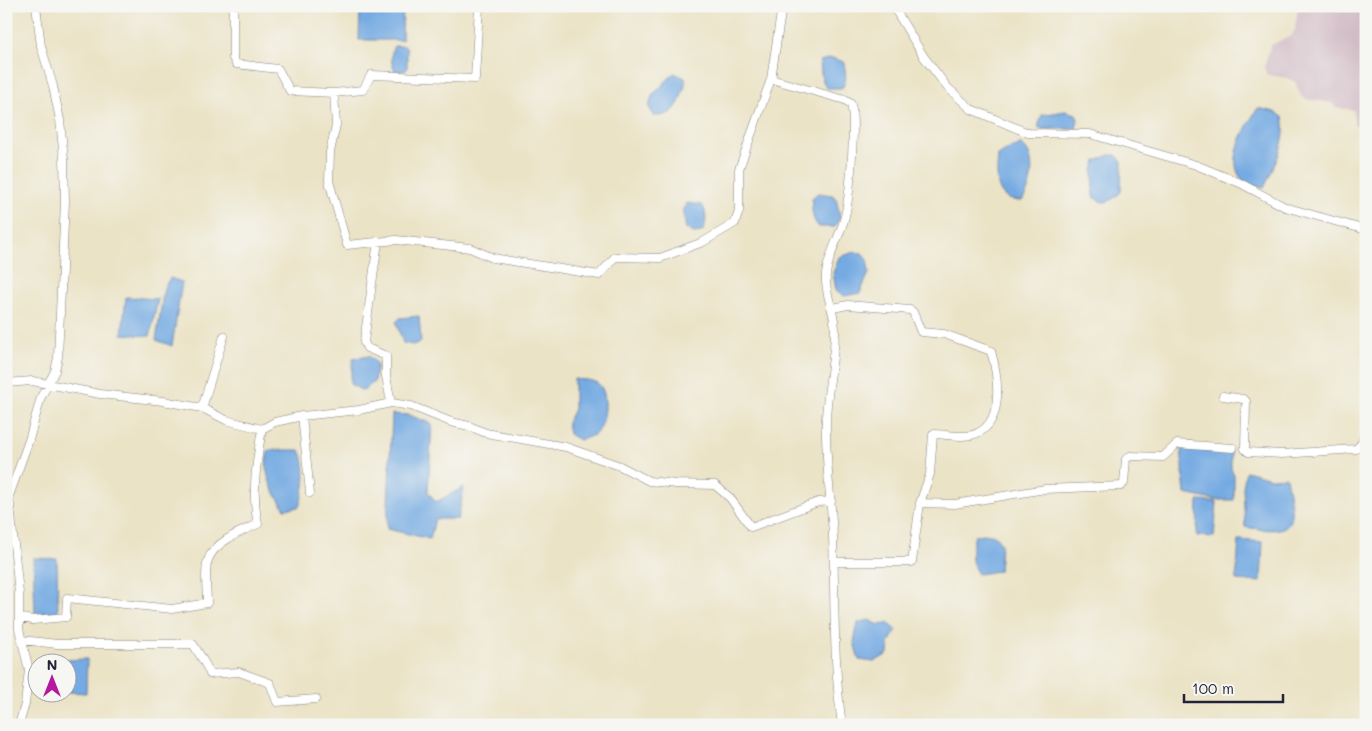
<svg xmlns="http://www.w3.org/2000/svg" width="1372" height="731" font-family="Mali,sans-serif">
<style>
.industrial{fill:#d2bdc6}
.water{fill:#74aae2;stroke:#4b668e}
.lines{fill:none;stroke-linecap:round;stroke-linejoin:round}
.minor-casing{stroke:#868280;stroke-width:9}
.minor{stroke:#fff;stroke-width:8}
</style>
<rect width="100%" height="100%" fill="#f6f6f2"/>
<filter id="ink" filterUnits="userSpaceOnUse"><feTurbulence type="fractalNoise" baseFrequency=".02" numOctaves="2"/><feDisplacementMap in="SourceGraphic" scale="10" xChannelSelector="R" yChannelSelector="G"/><feConvolveMatrix kernelMatrix="1 2 1 2 8 2 1 2 1" color-interpolation-filters="sRGB"/></filter>
<filter id="wash" filterUnits="userSpaceOnUse"><feTurbulence type="fractalNoise" baseFrequency=".0096" numOctaves="4" result="noise"/><feDisplacementMap in="SourceGraphic" scale="20" xChannelSelector="R" yChannelSelector="G"/><feGaussianBlur stdDeviation="1.12" result="paint"/><feColorMatrix in="noise" values="0 0 0 0 0 0 0 0 0 0 0 0 0 0 0 0 0 1.4 0 .05"/><feComposite in="paint" operator="in"/></filter>
<g filter="url(#wash)">
<rect width="100%" height="100%" fill="#ebe3c6"/>
<path class="industrial" d="M 1298,6 L 1366,6 L 1366,125 L 1354,125 L 1354,110 L 1336,108 L 1333,103 L 1305,99 L 1301,96 L 1295,82 L 1287,78 L 1267,75 L 1264,67 L 1271,45 L 1291,36 L 1295,30 Z"/>
<path class="water" d="M 360,6 L 403,6 L 402,40 L 359,40 Z
M 394,46 L 404,46 L 407,48 L 407,69 L 405,71 L 395,71 C 391,65 390,53 394,46 Z
M 832,58 L 844,62 C 845,72 848,79 842,88 L 827,88 C 820,79 821,71 820,61 Z
M 674,73 L 685,78 C 686,85 684,88 682,94 C 677,110 671,116 654,116 L 649,107 L 652,96 Z
M 1258,108 L 1275,112 L 1283,117 C 1289,139 1273,168 1264,188 C 1259,187 1254,186 1249,184 C 1220,169 1246,126 1258,108 Z
M 1065,111 L 1076,114 L 1078,119 L 1076,129 L 1042,129 L 1038,127 L 1042,115 Z
M 1019,144 C 1038,152 1033,187 1022,201 C 994,202 996,178 998,156 L 1012,147 L 1018,147 Z
M 1110,155 L 1116,155 L 1122,161 L 1121,192 C 1112,200 1105,207 1094,197 L 1093,170 L 1096,161 Z
M 818,193 L 832,195 L 836,198 L 840,217 L 835,227 L 819,227 C 811,219 812,209 812,198 Z
M 687,203 L 702,205 C 707,212 707,225 702,232 L 694,233 L 686,229 L 683,211 Z
M 855,252 L 862,253 L 867,258 L 869,273 L 860,293 L 844,296 L 836,290 L 833,273 L 839,257 Z
M 170,278 L 182,282 L 172,346 L 156,340 L 164,288 Z
M 126,297 L 158,299 L 150,336 L 122,334 Z
M 419,316 L 421,342 L 413,345 L 403,343 L 396,322 L 400,318 Z
M 369,356 L 377,364 L 374,382 L 363,391 L 350,384 L 353,359 Z
M 574,379 C 582,380 590,379 597,383 C 609,390 606,420 599,430 C 595,436 586,438 579,440 L 569,434 L 567,423 L 574,409 Z
M 392,414 L 409,415 L 432,424 L 428,492 L 436,502 L 464,487 L 458,519 L 435,519 L 430,539 L 387,529 Z
M 1181,448 L 1231,451 L 1231,469 L 1234,475 L 1234,500 L 1214,500 L 1185,494 Z
M 269,450 L 300,450 C 308,466 305,490 299,507 L 285,509 C 273,492 261,471 269,450 Z
M 1246,471 L 1271,478 L 1286,477 C 1295,524 1298,536 1245,527 L 1243,487 Z
M 1198,501 L 1217,502 L 1214,537 L 1197,536 Z
M 984,534 L 996,536 L 1001,544 L 999,571 L 978,574 C 969,561 971,550 975,535 Z
M 1239,540 L 1263,542 L 1261,582 L 1236,580 Z
M 33,558 L 57,559 L 58,613 L 35,613 Z
M 869,620 L 879,625 L 889,623 L 896,630 L 889,643 L 888,654 L 874,662 L 859,660 L 854,642 L 858,623 Z
M 87,659 L 86,693 L 68,692 L 68,664 L 59,663 L 59,660 Z"/>
</g>
<g filter="url(#ink)">
<g class="lines">
<defs>
<path id="minor" d="M 233,6 L 233,58 L 236,64 L 278,69 L 290,91 L 334,93 L 363,90 L 371,75 L 475,79 L 479,6
M 893,6 L 924,57 L 947,87 L 971,109 L 1028,133 L 1090,134 L 1196,165 L 1240,183 L 1285,207 L 1366,230
M 771,79 L 845,100 L 851,104 C 856,124 850,199 844,220 C 839,238 828,256 826,274 C 824,295 836,312 835,333 C 834,362 827,391 826,419 C 825,459 831,497 833,536 C 835,599 833,663 842,725
M 334,93 L 336,125 L 330,152 L 329,181 L 347,245 L 396,240 L 470,248 L 493,258 L 599,275 L 615,257 L 660,258 L 703,242 L 735,223 L 739,211 L 739,169 L 771,79 L 782,6
M 378,241 L 364,342 L 367,348 L 386,356 L 386,376 L 391,403
M 833,308 L 848,305 L 910,310 L 913,312 L 921,332 L 944,334 L 991,351 C 998,376 1006,426 972,435 C 961,438 944,434 933,434 L 930,474 L 920,503 L 912,562 L 834,562
M 6,383 L 32,381 L 100,394 L 163,401 L 202,408 L 226,420 L 262,429 C 257,459 251,494 258,524 C 242,531 214,542 208,560 C 204,571 207,590 207,603 L 172,609 L 67,598 L 66,617 L 33,620 L 19,618
M 1223,396 L 1243,399 L 1246,401 L 1245,449 L 1248,452 L 1282,454 L 1356,449 L 1362,443 L 1366,428
M 202,408 L 224,336
M 302,416 L 310,493
M 262,429 L 275,422 L 302,416 L 359,410 L 391,403 L 411,406 L 451,422 L 469,426 L 486,433 L 566,447 L 620,466 L 649,481 L 676,484 L 715,485 L 730,498 L 751,527 L 818,502 L 831,501
M 920,503 L 955,504 L 1045,489 L 1121,486 L 1124,483 L 1126,459 L 1130,456 L 1163,457 L 1177,444 L 1233,448
M 22,640 L 57,644 L 193,644 C 196,649 209,669 210,674 L 239,672 L 270,683 L 277,702 L 316,699
M 19,725 L 25,704 L 29,670 L 19,629 L 19,593 L 9,496 L 29,440 L 41,397 L 55,371 L 58,357 L 65,201 L 64,159 L 60,120 L 53,86 L 41,46 L 36,6"/>
</defs>
<use href="#minor" class="minor-casing"/>
<use href="#minor" class="minor"/>
</g>
</g>
<rect width="1372" height="731" fill="none" stroke="#f6f6f2" stroke-width="25"/>
<g transform="translate(52 678)"><circle r="24" fill="#f6f6f2" stroke="#a1a1a9"/>
<path d="M0-4L9 19L0 12L-9 19Z" fill="#b5179e"/>
<text y="-8" font-size="14" font-weight="bold" text-anchor="middle" fill="#22223b">N</text>
</g>
<path d="M1184 694v8h99v-8" fill="none" stroke="#22223b" stroke-width="2.5"/>
<text x="1192" y="694" font-size="15" fill="#22223b" stroke="#f6f6f2" stroke-width="4" paint-order="stroke">100 m</text>
</svg>
